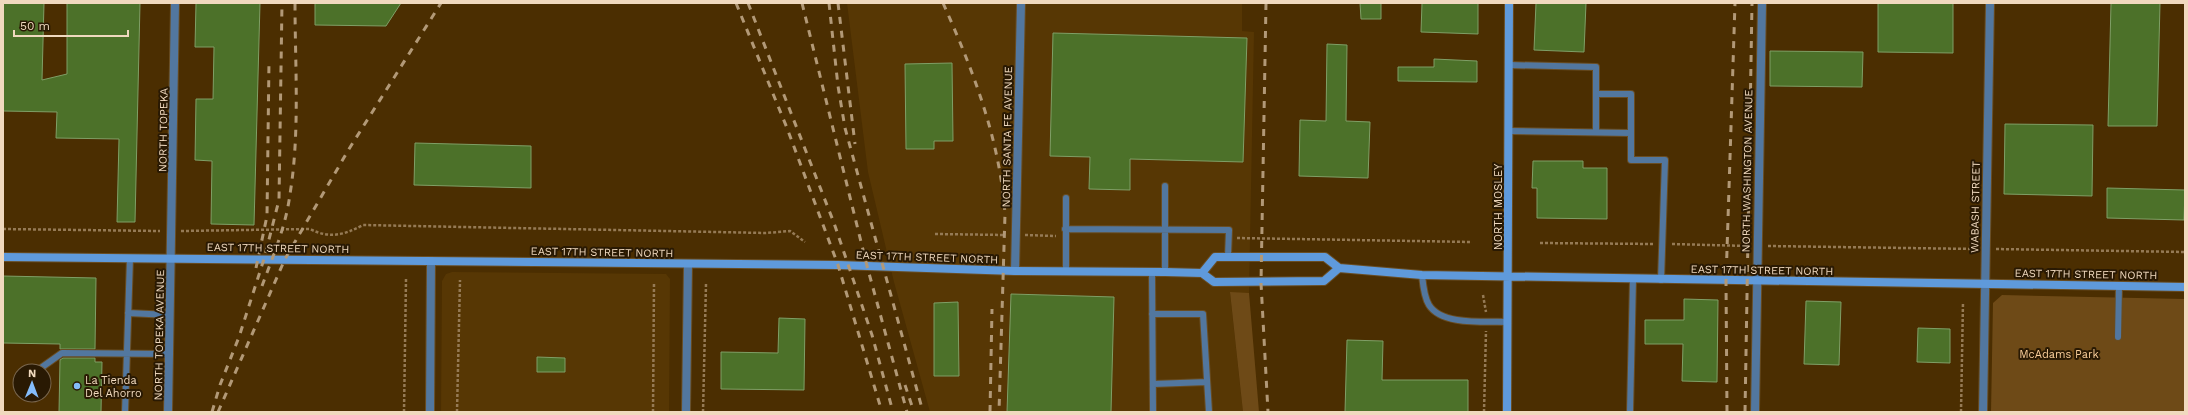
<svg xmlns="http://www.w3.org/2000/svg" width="2188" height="415" font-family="'Work Sans',sans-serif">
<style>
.built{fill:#573704}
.green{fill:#6e4a17}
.building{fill:#4c7129;stroke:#7f9f66}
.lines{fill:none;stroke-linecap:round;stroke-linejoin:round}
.lane-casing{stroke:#694d23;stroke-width:8}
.street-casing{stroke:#694d23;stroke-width:10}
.secondary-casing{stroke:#694d23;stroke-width:10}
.path{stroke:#957a55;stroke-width:2.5;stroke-dasharray:3 2;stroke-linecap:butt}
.lane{stroke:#52779f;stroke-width:6}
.street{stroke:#52779f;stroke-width:8}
.secondary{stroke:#5f9adb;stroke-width:8}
.rail{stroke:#b29977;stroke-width:3;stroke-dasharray:7 7;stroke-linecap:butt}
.poi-dot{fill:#84bcfb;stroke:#291903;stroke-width:1.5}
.labels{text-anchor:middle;stroke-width:4;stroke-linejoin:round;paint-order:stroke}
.street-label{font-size:11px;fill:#f0d9be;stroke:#291903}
.park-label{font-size:11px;fill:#face9a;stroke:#291903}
.poi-label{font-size:11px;fill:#f0d9be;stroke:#291903;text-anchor:start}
</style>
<rect width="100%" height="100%" fill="#4b2e01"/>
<path class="built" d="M 847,3 L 1242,3 L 1242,31 L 1254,32 L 1249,293 L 1230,293 L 1243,412 L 930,412 L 894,282 L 868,172 Z
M 452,272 L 666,274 L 670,279 L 669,412 L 441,412 L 442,281 L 446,274 Z"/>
<path class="green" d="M 1230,292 L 1249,293 L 1259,412 L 1243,412 Z
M 2002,295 L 2185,299 L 2185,412 L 1991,412 L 1993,303 Z"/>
<path class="building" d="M 3,3 L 44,3 L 42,80 L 67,74 L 67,3 L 140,3 L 135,222 L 117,222 L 119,139 L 56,138 L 57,112 L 3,111 Z
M 196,3 L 260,3 L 254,225 L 211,224 L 212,161 L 195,160 L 196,99 L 213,99 L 214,47 L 195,47 Z
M 315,3 L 401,3 L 386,26 L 315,25 Z
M 1360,3 L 1381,3 L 1381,19 L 1361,19 Z
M 1422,3 L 1478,3 L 1478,34 L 1421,32 Z
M 1536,3 L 1586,3 L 1584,52 L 1534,50 Z
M 1878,3 L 1953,3 L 1953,53 L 1878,52 Z
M 2111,3 L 2160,3 L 2157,126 L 2108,126 Z
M 1053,33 L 1247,38 L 1243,162 L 1130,159 L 1130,190 L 1089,189 L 1090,157 L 1050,156 Z
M 1327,44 L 1347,45 L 1346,121 L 1370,122 L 1368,178 L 1299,176 L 1300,120 L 1326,121 Z
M 1770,51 L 1863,52 L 1862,87 L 1770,86 Z
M 1434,59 L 1477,61 L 1477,82 L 1398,81 L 1398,67 L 1434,67 Z
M 952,63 L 953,141 L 934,141 L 934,149 L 906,149 L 905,64 Z
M 2005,124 L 2093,125 L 2092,196 L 2004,194 Z
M 415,143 L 531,146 L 531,188 L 414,185 Z
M 1533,161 L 1583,161 L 1583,168 L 1607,168 L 1607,219 L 1537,218 L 1537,188 L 1532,188 Z
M 2107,188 L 2185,190 L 2184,220 L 2107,218 Z
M 3,276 L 96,278 L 95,349 L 60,349 L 60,344 L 3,343 Z
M 1011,294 L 1114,297 L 1111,412 L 1007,412 Z
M 1684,299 L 1718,300 L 1717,382 L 1682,381 L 1683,344 L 1645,344 L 1645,320 L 1684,320 Z
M 1806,301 L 1841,302 L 1839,365 L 1804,364 Z
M 958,302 L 959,376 L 934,376 L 934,303 Z
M 779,318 L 805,319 L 804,390 L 721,389 L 721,352 L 778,353 Z
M 1918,328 L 1950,329 L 1950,363 L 1917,362 Z
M 1347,340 L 1383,341 L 1382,380 L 1468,380 L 1468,412 L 1345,412 Z
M 537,357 L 565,358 L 565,372 L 537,372 Z
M 63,358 L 95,358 L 95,362 L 102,362 L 101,412 L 59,412 L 60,360 Z"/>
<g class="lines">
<defs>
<path id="lane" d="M 1509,65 L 1596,67 L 1596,94 L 1631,94 L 1631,160 L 1665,160 L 1661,280
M 1509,131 L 1631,133
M 1596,132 L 1596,94
M 1065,229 L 1229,230 L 1228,256
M 1066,271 L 1066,198
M 1152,272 L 1153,412
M 1165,272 L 1165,186
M 1422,275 C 1423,285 1424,297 1429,305 C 1442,326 1486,321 1508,322
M 128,313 L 170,315
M 1152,314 L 1203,314 L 1209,412
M 2118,337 L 2119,286
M 38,370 L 62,353 L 170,354
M 1153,384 L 1207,382
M 125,412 L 130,258
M 1630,412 L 1633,279"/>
<path id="street" d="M 1015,271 L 1021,3
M 168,412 L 175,3
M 430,412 L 431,261
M 686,412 L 688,264
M 1755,412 L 1762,3
M 1983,412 L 1990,3"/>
<path id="secondary" d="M 3,257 L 838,265 L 1015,271 L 1165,272 L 1202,273 L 1214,282 L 1324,281 L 1339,268
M 1202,273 L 1215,257 L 1325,257 L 1339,268 L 1422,275 L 2185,287
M 1507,412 L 1509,3"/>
</defs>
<use href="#lane" class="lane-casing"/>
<use href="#street" class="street-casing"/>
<use href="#secondary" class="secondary-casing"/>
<path class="path" d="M 3,229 L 160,231
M 181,231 L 310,229 C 330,239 344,235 363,225 L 766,233 L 790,231 L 805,242
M 935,234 L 1004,235
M 1025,235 L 1056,236
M 1237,238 L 1472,242
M 1540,243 L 1653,244
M 1672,244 L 1747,246
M 1768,246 L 1975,249
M 1996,249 L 2185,252
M 1483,295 L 1486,312
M 404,412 L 406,279
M 457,412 L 460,280
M 653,412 L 654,283
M 703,412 L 706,284
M 1484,412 L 1486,331
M 1961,412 L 1963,302"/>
<use href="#lane" class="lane"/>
<use href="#street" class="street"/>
<use href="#secondary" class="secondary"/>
<path class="rail" d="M 736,3 L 787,128 L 838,265 L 882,412
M 748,3 L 834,223 L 872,335 L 893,412
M 802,3 L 867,266 L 907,412
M 829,3 L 838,86 L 845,128 L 923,412
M 838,3 L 855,144
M 943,3 C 973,70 1000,140 1005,214 L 999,412
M 1266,3 L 1261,283 L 1268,412
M 256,268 L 267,216 L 269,61
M 262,286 C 273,256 286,226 290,194 C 300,134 295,64 295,3
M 905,385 L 914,412
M 212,412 L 220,385 L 239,337 L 264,259 L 279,200 L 282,3
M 218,412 L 285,259 L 349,149 L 441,3
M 990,412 L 992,309
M 1727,412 L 1726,281 L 1735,3
M 1745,412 L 1752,3"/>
</g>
<circle class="poi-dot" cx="77" cy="386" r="4"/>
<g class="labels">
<g class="street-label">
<text transform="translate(163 130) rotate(-89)" y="4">NORTH TOPEKA</text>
<text transform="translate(1007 137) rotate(-89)" y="4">NORTH SANTA FE AVENUE</text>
<text transform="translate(1747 171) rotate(-89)" y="4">NORTH WASHINGTON AVENUE</text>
<text transform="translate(1498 207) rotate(-90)" y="4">NORTH MOSLEY</text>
<text transform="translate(1975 207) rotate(-89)" y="4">WABASH STREET</text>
<text transform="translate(278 248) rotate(1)" y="4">EAST 17TH STREET NORTH</text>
<text transform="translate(602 252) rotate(1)" y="4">EAST 17TH STREET NORTH</text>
<text transform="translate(927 257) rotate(2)" y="4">EAST 17TH STREET NORTH</text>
<text transform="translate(1762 270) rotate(1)" y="4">EAST 17TH STREET NORTH</text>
<text transform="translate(2086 274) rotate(1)" y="4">EAST 17TH STREET NORTH</text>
<text transform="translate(159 335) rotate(-89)" y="4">NORTH TOPEKA AVENUE</text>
</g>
<g class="park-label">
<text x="2059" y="358">McAdams Park</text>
</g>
<g class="poi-label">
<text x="85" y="384">La Tienda<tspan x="85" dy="13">Del Ahorro</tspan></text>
</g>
</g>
<rect width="2188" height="415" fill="none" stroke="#f0d9be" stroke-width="8"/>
<g transform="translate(32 383) rotate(1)"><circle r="19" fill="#291903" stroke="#79664e"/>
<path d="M0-3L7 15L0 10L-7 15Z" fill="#84bcfb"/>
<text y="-6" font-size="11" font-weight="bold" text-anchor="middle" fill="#f0d9be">N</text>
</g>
<path d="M14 30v6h114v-6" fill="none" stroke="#f0d9be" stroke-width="2"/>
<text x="20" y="30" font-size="12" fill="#f0d9be" stroke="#291903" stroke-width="3" paint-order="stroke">50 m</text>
</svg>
